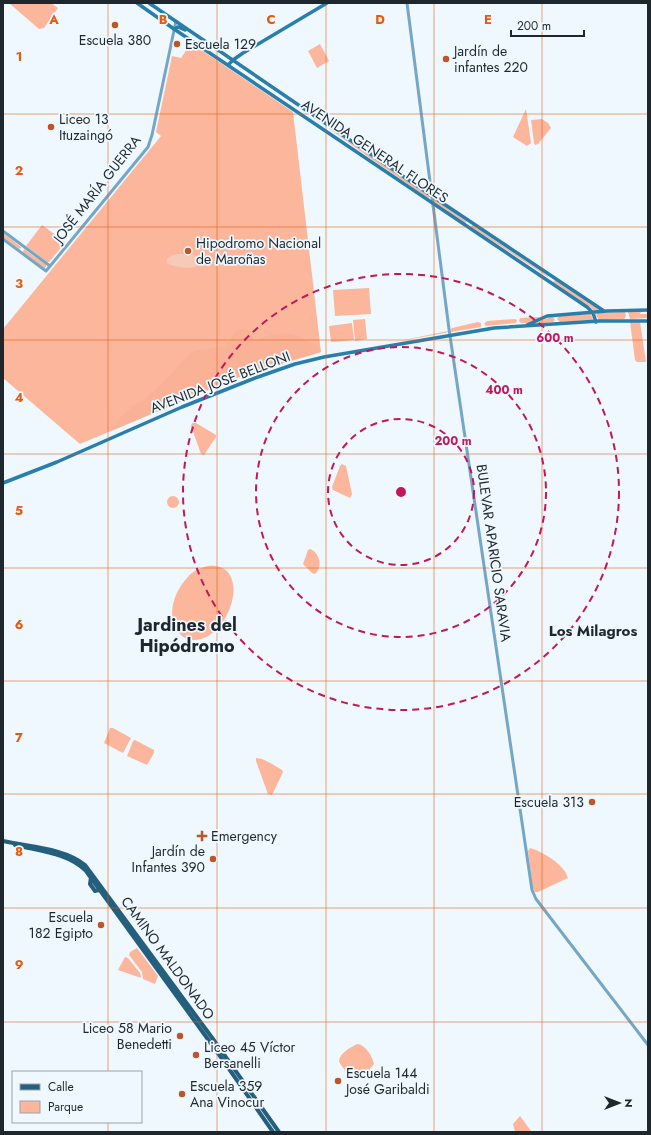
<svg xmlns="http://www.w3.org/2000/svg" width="651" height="1135" font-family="Jost,sans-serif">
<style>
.green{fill:#fcb69b}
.forest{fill:#fab296}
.water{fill:#f6c9b8}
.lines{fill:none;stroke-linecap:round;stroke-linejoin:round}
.tertiary{stroke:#75a6c5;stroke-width:3}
.secondary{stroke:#297eaa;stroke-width:3.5}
.primary{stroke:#255f7e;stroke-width:4}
.grid{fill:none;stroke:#e8590c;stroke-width:1;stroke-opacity:0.55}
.ring{fill:none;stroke:#c2185b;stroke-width:2;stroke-dasharray:7 5}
.poi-dot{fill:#bc5629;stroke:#eef8fe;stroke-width:1.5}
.labels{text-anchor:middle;stroke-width:3.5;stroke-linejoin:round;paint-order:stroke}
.poi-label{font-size:14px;fill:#1e272d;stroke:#eef8fe;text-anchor:start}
.street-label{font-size:14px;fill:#1e272d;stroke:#eef8fe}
.neighbourhood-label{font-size:15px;font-weight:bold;fill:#1e272d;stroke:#eef8fe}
.district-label{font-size:18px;font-weight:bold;fill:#1e272d;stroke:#eef8fe}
.grid-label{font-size:13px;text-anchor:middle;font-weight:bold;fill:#e8590c;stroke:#eef8fe;stroke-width:3.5;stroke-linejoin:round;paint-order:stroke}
.centre{fill:#c2185b;stroke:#eef8fe;stroke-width:2}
.ring-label{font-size:12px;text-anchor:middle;font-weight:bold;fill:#c2185b;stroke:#eef8fe;stroke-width:3.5;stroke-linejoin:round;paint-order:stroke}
</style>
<rect width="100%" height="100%" fill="#eef8fe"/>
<path class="green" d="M 9,3 L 51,3 L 58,8 L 44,28 L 39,29 Z
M 191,43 L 293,112 L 321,352 L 246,374 L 80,444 L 3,378 L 3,329 L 161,136 L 156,132 L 172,56 L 181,58 Z
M 320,44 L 329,61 L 317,68 L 308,51 Z
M 526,109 L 531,143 L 527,146 L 513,137 Z
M 542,119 L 548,123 L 551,128 L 538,144 L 535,145 L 534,143 L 531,120 Z
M 327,127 L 430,196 L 430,197 L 428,198 L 367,156 Z
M 434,200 L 436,200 L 467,222 L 465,223 L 434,202 Z
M 42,225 L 64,241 L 65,243 L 49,262 L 47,262 L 26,246 Z
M 472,225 L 548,276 L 548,277 L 471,227 Z
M 3,233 L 21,247 L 21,248 L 19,249 L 3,237 Z
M 24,249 L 46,265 L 46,267 L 44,268 L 23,252 Z
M 555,280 L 598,309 L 598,310 L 594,311 L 590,307 L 553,282 Z
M 369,288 L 371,314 L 335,316 L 333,290 Z
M 625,312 L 626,316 L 624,319 L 599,320 L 596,315 L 598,313 Z
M 628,312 L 641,312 L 640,314 L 648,314 L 648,318 L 630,319 Z
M 591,314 L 593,320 L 560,322 L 557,319 L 559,316 Z
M 553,317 L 555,320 L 553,322 L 529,325 C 537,323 544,318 553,317 Z
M 520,318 L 539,317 L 539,318 L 530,323 L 521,323 L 519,321 Z
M 365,319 L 367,339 L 355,341 L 353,320 Z
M 515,319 L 517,320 L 516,323 L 486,326 L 484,324 L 487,321 Z
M 478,322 L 481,323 L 481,327 L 451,332 L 451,329 L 452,328 Z
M 630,322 L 640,322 L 646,362 L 637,362 L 635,360 Z
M 352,323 L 354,340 L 331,342 L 329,326 Z
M 448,331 L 448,332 L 445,333 L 389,343 Z
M 192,423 L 196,423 L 216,435 L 216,437 L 204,455 L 201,454 L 191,426 Z
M 342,464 L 346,466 L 352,494 L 350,498 L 333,490 L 332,487 L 340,466 Z
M167 502a6 6 0 1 1 12 0a6 6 0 1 1-12 0Z
M 310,549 C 320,553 323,567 315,574 L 312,573 L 303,564 L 308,550 Z
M 208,566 C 257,562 227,650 187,639 C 182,637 179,633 176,629 C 167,612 175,591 187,578 C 192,571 200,568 208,566 Z
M 110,728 L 113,728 L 131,738 L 123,753 L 104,743 Z
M 133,741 L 135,740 L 154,750 L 154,753 L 147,765 L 127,756 Z
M 256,758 C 264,758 275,766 282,770 L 283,772 L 272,795 L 268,794 L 256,761 Z
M 530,848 C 542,851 565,865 568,878 L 538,892 L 535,892 L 533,889 L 528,851 Z
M 137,948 L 158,976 L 155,984 L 143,979 L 142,972 L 129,955 L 130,952 Z
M 125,957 L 128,958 L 140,973 L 141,978 L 118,970 Z
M 357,1044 C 365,1044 373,1057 374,1064 C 370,1070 359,1079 351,1079 L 339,1062 C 339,1053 350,1048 357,1044 Z
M 520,1116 L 531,1131 L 531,1132 L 515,1132 L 513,1124 Z"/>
<path class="forest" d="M 242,329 L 250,331 L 255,341 C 269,335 282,330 298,336 C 306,339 308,344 318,345 L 321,352 L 246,374 L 111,431 L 121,417 L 134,405 L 144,399 L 160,386 L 191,353 L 198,350 L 225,346 L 237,330 Z"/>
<path class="water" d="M 190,254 L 197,256 L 200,258 L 200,262 C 198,264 198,266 195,267 C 188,269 172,267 167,263 L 167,259 C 172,253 183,254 190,254 Z"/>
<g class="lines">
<path class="tertiary" d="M 407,3 L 449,329 L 532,890 L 536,899 L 648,1045
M 3,231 L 50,266
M 3,239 L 46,271 L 148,147 L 152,135 L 176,21"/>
<path class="secondary" d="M 137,3 L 174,29 L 587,307 L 593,313 L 596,322
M 149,3 L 432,196 L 604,311
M 174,29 L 178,27 L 185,30
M 228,65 L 233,60 L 243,53 L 327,3
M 527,325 L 547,316 L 607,311 L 648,310
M 3,483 L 57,462 L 182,407 L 255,378 L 295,364 L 324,357 L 494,328 L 599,321 L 648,321"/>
<path class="primary" d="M 3,841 C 29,847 64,848 85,865 L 213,1039 L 279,1132
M 15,845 C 39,851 69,853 86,871 L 220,1056 L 273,1132
M 91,877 L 90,884 L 95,891 L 102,889"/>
</g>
<path class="grid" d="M 108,3 L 108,1072M 217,3 L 217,1132M 326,3 L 326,1132M 434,3 L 434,1132M 542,3 L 542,1132M 3,114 L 648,114M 3,227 L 648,227M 3,340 L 648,340M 3,454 L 648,454M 3,568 L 648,568M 3,681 L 648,681M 3,794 L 648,794M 3,908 L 648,908M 3,1022 L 648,1022M 108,1122 L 108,1132"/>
<g class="ring">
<circle cx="401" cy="492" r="73"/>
<circle cx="401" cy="492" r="145"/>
<circle cx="401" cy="492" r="218"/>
</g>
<g class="poi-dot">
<circle cx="115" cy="25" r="4"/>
<circle cx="177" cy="44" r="4"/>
<circle cx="446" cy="59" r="4"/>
<circle cx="51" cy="127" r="4"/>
<circle cx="188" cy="251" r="4"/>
<circle cx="592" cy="802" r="4"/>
<path d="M200 830h4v4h4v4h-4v4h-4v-4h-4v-4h4z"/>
<circle cx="213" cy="859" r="4"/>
<circle cx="101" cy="925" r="4"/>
<circle cx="180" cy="1036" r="4"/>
<circle cx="196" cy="1055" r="4"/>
<circle cx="338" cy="1081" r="4"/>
<circle cx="182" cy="1094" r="4"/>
</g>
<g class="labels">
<g class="poi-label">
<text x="115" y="45" text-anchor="middle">Escuela 380</text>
<text x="185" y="49">Escuela 129</text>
<text x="454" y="56">Jardín de<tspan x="454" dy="16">infantes 220</tspan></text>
<text x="59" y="124">Liceo 13<tspan x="59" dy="16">Ituzaingó</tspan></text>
<text x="196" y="248">Hipodromo Nacional<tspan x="196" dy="16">de Maroñas</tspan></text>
<text x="584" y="807" text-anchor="end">Escuela 313</text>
<text x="211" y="841">Emergency</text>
<text x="205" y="856" text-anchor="end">Jardín de<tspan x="205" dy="16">Infantes 390</tspan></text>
<text x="93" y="922" text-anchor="end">Escuela<tspan x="93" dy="16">182 Egipto</tspan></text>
<text x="172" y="1033" text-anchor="end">Liceo 58 Mario<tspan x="172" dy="16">Benedetti</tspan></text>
<text x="204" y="1052">Liceo 45 Víctor<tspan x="204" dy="16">Bersanelli</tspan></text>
<text x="346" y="1078">Escuela 144<tspan x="346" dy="16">José Garibaldi</tspan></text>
<text x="190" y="1091">Escuela 359<tspan x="190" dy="16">Ana Vinocur</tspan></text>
</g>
<g class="street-label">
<text transform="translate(375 151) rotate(34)" y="5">AVENIDA GENERAL FLORES</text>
<text transform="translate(97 189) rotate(-52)" y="5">JOSÉ MARÍA GUERRA</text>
<text transform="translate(220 382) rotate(-21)" y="5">AVENIDA JOSÉ BELLONI</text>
<text transform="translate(494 553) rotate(82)" y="5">BULEVAR APARICIO SARAVIA</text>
<text transform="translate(168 958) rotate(54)" y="5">CAMINO MALDONADO</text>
</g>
<g class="neighbourhood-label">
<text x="593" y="636">Los Milagros</text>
</g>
<g class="district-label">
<text x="187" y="631">Jardines del<tspan x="187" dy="21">Hipódromo</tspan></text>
</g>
</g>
<g class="grid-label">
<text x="54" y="24">A</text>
<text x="163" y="24">B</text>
<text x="271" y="24">C</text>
<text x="380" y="24">D</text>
<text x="488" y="24">E</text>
<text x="19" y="61">1</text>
<text x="19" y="175">2</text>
<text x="19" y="288">3</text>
<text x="19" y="402">4</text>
<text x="19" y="515">5</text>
<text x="19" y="629">6</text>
<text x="19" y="742">7</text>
<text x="19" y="856">8</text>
<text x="19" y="969">9</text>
</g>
<circle cx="401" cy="492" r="6" class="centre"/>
<g class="ring-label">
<text x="555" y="342">600 m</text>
<text x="504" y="394">400 m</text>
<text x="453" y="445">200 m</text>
</g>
<rect width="651" height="1135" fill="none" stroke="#1e272d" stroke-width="8"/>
<rect x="12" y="1071" width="130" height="52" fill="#eef8fe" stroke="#9ba4aa"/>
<rect x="20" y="1084" width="20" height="6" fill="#255f7e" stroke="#9ba4aa"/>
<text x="48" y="1091" font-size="12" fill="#1e272d">Calle</text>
<rect x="20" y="1101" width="20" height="12" fill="#fcb69b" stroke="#9ba4aa"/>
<text x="48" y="1111" font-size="12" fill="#1e272d">Parque</text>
<g transform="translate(619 1103) rotate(90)" stroke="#eef8fe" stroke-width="3" paint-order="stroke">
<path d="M0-3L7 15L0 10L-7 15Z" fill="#1e272d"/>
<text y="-6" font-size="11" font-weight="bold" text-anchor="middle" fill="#1e272d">N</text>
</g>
<path d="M511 30v6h73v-6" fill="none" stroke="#1e272d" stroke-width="2"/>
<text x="517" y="30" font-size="12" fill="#1e272d" stroke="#eef8fe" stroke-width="3" paint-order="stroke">200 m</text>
</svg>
